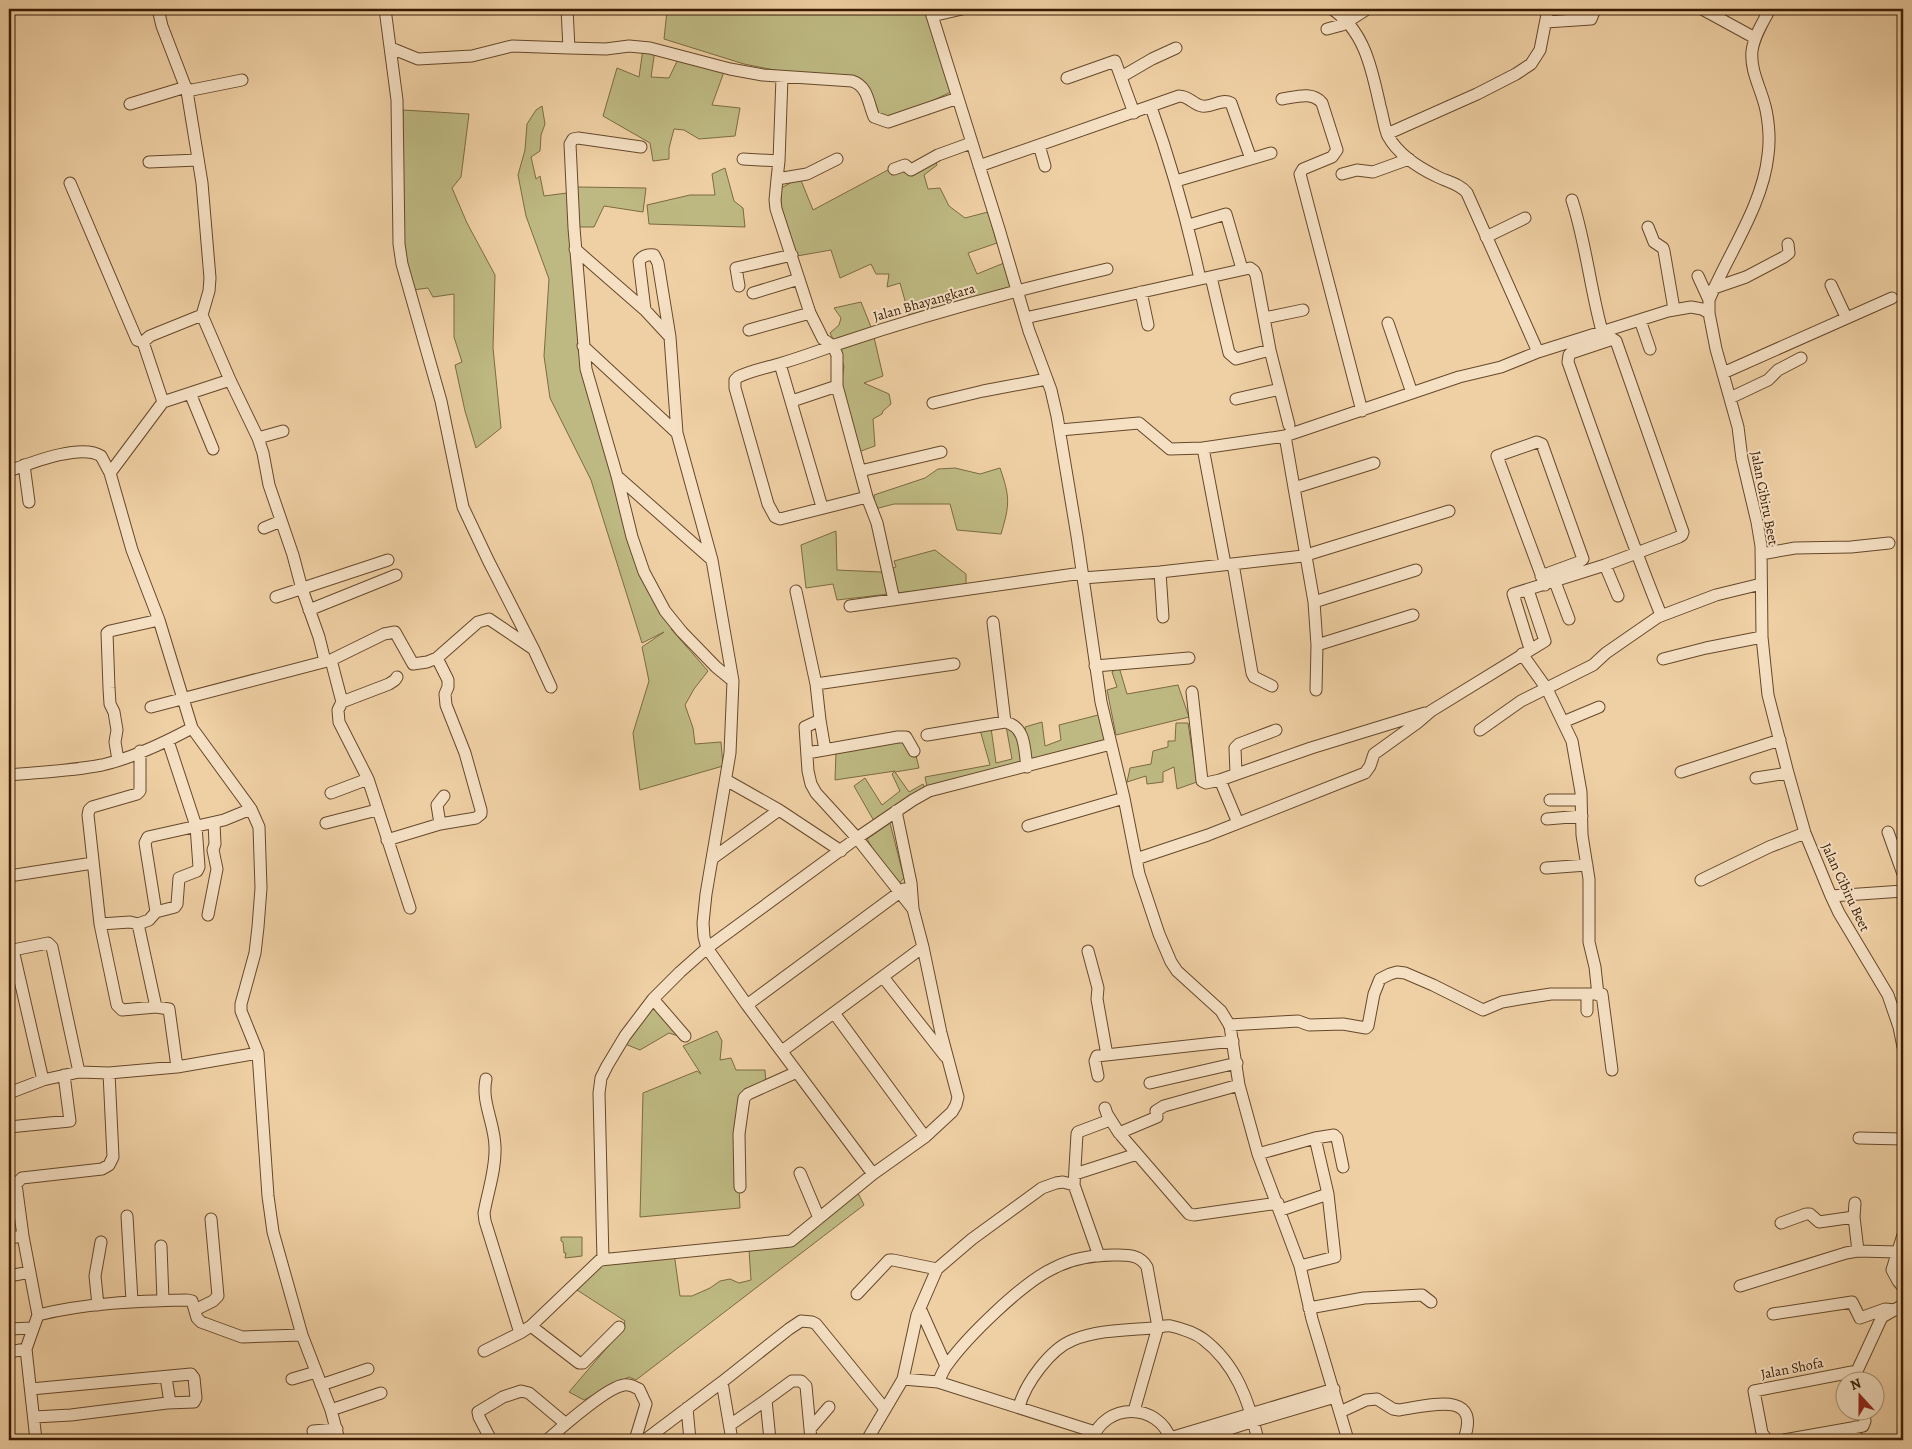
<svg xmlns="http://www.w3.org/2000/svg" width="1912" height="1449" font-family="Alegreya,serif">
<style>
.green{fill:#beb982;stroke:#7c6a42}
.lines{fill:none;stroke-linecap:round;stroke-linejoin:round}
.minor-casing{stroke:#66482a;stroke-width:13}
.minor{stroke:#f5e0c4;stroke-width:11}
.labels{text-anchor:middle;stroke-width:4;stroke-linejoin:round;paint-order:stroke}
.street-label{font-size:14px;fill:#391b02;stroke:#f5e0c4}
</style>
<rect width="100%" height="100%" fill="#efd0a4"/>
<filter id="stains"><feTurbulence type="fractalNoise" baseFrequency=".004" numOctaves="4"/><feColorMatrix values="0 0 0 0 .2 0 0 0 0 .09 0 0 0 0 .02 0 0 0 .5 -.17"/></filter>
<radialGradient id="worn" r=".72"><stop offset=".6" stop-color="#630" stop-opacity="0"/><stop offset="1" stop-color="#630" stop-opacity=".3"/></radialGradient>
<path class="green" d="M 627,9 L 931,9 L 955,90 L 896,118 L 882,120 L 864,88 L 744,64 L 664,39 L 667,11 Z
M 643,49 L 655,50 L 651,77 L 669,78 L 680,55 L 725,69 L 712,105 L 740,108 L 735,136 L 699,139 L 684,130 L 674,129 L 669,148 L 669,159 L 653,161 L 650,143 L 603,116 L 617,68 L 639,77 Z
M 542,106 L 545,124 L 541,135 L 540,151 L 531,157 L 536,179 L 540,176 L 544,196 L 567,193 L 590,388 L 641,563 L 675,627 L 671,629 L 708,671 L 694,689 L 685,705 L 693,728 L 695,744 L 721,742 L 723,766 L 640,790 L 633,733 L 649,681 L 642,647 L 664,632 L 642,643 L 591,480 L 550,398 L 544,356 L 549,279 L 526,216 L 518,175 L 525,150 L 527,124 L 536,110 Z
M 403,110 L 469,114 L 461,177 L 452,188 L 467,223 L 495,275 L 493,348 L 501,428 L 476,448 L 465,411 L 455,365 L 462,362 L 454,337 L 454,294 L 433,297 L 428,288 L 413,290 L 401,253 Z
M 934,157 L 937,165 L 924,175 L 928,189 L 940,188 L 949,206 L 965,218 L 988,212 L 997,243 L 968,253 L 977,274 L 1004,263 L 1013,286 L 909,315 L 900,283 L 887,287 L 889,274 L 876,274 L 871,264 L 840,278 L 831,250 L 797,256 L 781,206 L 781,188 L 800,178 L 813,210 L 901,163 L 912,170 Z
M 725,168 L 734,201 L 743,208 L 745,227 L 649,224 L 647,205 L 690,195 L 715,195 L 712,174 Z
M 577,187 L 646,188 L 643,212 L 604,206 L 594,227 L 579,227 Z
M 861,302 L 871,327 L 834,341 L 830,333 L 839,325 L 841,318 L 834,308 Z
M 873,333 L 883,376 L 864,383 L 889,394 L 891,404 L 883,411 L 882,414 L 873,419 L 875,446 L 858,452 L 841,386 L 844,366 L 838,350 Z
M 955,468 L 980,474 L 1000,468 C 1010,497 1010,504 1001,534 L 957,530 L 950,504 L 894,504 L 875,509 L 874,495 L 925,478 L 938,469 Z
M 836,531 L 837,570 L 881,572 L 896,567 L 894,561 L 935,550 L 966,574 L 966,585 L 837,600 L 833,584 L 806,588 L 801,545 Z
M 1119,667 L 1127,694 L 1178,685 L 1189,717 L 1116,735 L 1107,690 L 1117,687 L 1112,672 Z
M 1106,713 L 1112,740 L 1030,761 L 1025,727 L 1042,722 L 1045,746 L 1061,740 L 1059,725 Z
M 1176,723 L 1188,723 L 1197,782 L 1177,789 L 1174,767 L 1163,772 L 1163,782 L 1147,784 L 1146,776 L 1127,782 L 1130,768 L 1151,764 L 1153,751 L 1168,747 L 1168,741 L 1175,741 Z
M 1006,726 L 1014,726 L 1023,765 L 927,787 L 925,777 L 990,765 L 980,730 L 991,728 L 996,763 L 1012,759 Z
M 911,734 L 919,768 L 895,772 L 909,792 L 923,784 L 925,789 L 874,821 L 854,786 L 865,778 L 882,805 L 900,791 L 892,774 L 895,771 L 835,780 L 836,752 Z
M 890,823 L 904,878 L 896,887 L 867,839 Z
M 652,1003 L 678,1036 L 669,1033 L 640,1050 L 625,1044 Z
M 717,1031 L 722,1041 L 720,1060 L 731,1058 L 736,1070 L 765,1070 L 766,1083 L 740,1099 L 736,1132 L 740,1208 L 640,1217 L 643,1093 L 697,1071 L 701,1074 L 683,1046 Z
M 857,1191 L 864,1205 L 636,1380 L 629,1377 L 584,1400 L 569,1392 L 623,1329 L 625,1321 L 577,1290 L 603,1260 L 674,1253 L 680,1296 L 692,1296 L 710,1288 L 720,1281 L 730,1279 L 739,1283 L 751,1280 L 749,1250 L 787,1247 Z
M 561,1237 L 582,1237 L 582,1256 L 565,1258 L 566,1253 L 564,1253 L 563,1242 L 561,1241 Z"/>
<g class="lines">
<defs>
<path id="minor" d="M 158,9 L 162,26 L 187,91 L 202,183 L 210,278 L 209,291 L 202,315 L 230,380 L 258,438 L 263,453 L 269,485 L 293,555 L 302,589 L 319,637 L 325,661
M 385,9 L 397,100 L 399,244 L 402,264 L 441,401 L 463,507 L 488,560 L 534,650 L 551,687
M 567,9 L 569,48 L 606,49 L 629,46 L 650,48 L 730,69 L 763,75 L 852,81 C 868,86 868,103 874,117 L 888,122 L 958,98
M 930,9 L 999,229 L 1029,331 L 1051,390 L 1057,416 L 1077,536 L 1101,702 L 1124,798 L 1139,874 L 1159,934 L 1171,962 L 1177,971 L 1221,1011 L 1230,1026 L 1239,1085 L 1258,1154 L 1300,1266 L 1312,1319 L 1348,1440
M 1332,9 C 1365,31 1372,70 1380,106 C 1383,116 1384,127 1388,136 C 1398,154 1419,168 1438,177 C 1448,182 1460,184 1467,193 L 1538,352
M 1702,9 L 1755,38
M 1770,9 C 1763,22 1754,36 1752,51 C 1750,72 1762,90 1766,110 C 1769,125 1770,141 1768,155 C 1763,205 1728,254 1709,300 L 1709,313 L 1716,349 L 1738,427 L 1742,459 L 1757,522 L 1761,546 L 1762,637 L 1768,695 L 1788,773 L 1805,833 L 1831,896 L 1839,913 L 1888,995 L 1899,1027 L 1903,1047
M 932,16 L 962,9
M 1546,22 L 1591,19 L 1595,9
M 1327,29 L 1342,25 L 1367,9
M 391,48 L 418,59 L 472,56 L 512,46 L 569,48
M 1121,77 L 1152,59 L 1176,48
M 1067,78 L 1115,61 L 1134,113
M 187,91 L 242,80
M 1282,99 C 1296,97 1312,91 1322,103 L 1337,150 L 1332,157 L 1303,169 L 1300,174 L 1362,411
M 130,104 L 186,87
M 1151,107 C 1171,163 1187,220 1200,279
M 1387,134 L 1477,94 L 1516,74 L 1531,64 L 1540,50 L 1548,9
M 1039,145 L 1045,166
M 641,147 L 578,138 L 573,139 L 570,144 L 574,228 L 586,369 L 617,476 L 632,537 L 644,572 L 665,611 L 682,632 L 716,667 L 733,681
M 743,159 L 779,161 L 782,77
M 779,161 L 777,179 L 807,174 L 837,159
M 149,162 L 198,160
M 979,166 L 1179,96 C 1189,96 1194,105 1202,106 C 1212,108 1221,98 1231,103 L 1251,159
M 894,169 L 905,165 L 911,170 L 938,155 L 971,143
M 1342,174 L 1357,170 L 1373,172 L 1409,159
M 777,179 L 775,200 L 776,209 L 810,313 L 823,339 L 833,346 L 837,355 L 837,386 L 867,497 L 780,519 L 775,517 L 768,504 L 735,388 L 735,380 L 738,377 C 750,371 765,368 779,364 C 799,358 819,351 838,344 C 927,314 1016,290 1107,269
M 1176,181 L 1271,153
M 70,183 L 137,340 L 143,342
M 1572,200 C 1586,243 1590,288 1602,331
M 1189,225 L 1226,214 L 1242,269
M 1648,227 L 1654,242 L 1663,248 L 1664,251 L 1674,309
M 1486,237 L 1525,218
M 575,249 L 645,310 L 670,337 L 677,433 L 712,560 L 733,681 L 730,753 L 706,894 L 703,923 L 704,937 L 707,948 L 747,1005 L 873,1174
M 1698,276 L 1709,300
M 1211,277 L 1229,353 L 1236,359 L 1270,350
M 1831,285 L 1846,317
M 739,286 L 736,268 L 792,255
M 1714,288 L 1746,277 L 1784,257 L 1789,253 L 1788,244
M 1141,292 L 1148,325
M 753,293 L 799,279
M 645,310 L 639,261 C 643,255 648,254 654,255 L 658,263 L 670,337
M 1025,318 L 1250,268 L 1254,271 L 1256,275 L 1270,350 L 1289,425
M 1264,318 L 1303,310
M 1640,320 L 1650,349
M 1388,323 L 1412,393
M 749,330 L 810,313
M 583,346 L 677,433
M 780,364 L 822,507
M 1723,373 L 1892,298
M 190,393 L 213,449
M 1730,398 L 1768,380 L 1778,370 L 1801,358
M 1236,399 L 1280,389
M 792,401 L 837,386
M 163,402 L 230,380
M 933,403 L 983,391 L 1047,379
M 1060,430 L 1139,423 L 1170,449 L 1203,448 L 1285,436 L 1459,377 L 1501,367 L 1538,352 L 1668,311 L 1691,307 L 1702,309 L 1709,313
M 1285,436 L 1314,602 L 1317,645 L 1316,690
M 258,438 L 283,431
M 1203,448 L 1225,564
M 24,465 L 29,502
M 9,471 C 31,463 81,443 101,456 L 110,473 L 132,550 L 159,620 L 192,728 L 251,809 L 259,827 L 261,888 L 258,927 L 255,953 L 241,1004 L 241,1011 L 258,1053 L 268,1196 L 273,1232 L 302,1335 L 331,1410 L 339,1440
M 860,471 L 941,452
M 110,473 L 163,402 L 143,342 L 150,336 L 202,315
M 617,476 L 712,560
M 1294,488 L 1374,463
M 867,497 L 877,523 L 894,600
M 264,528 L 281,521
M 1761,554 L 1795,548 L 1851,547 L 1889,543
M 1233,564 L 1252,673 L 1254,677 L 1272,686
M 1605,565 L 1618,596
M 1160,572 L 1163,617
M 1541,576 L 1579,562 L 1583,559 L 1542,444 L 1537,442 L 1497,456 L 1545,585
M 1083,578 L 1160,572 L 1303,556 L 1449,511
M 1555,582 L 1569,619
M 796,591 L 816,684 L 820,720 L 805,727 L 808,771 L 811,784 L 816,793 L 857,838 L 913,909
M 276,597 L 388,560
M 1314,602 L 1416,570
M 850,606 L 1082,573
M 309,610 L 396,575
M 993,622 L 1005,722
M 1317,645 L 1413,615
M 1530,649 L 1513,594 L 1605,565 L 1679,537 L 1682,535 L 1683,532 L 1616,341 L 1613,339 L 1571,353 L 1569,355 L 1568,362 C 1597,445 1626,528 1659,610
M 1522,654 L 1547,689 L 1572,741 L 1581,792 L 1582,835 L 1589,879 L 1589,942 L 1595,967 L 1598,995
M 437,658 L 478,622 L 489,619 L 532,648
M 1663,659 L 1706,648 L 1762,637
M 331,660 L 342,702 L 338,710 L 339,722 L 368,779 L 410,908
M 1095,666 L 1189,658
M 816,684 L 954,664
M 1192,692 L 1202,781 L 1206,783 L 1220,780
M 342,702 L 389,684 L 395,680 L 397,677
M 151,707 L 331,660 L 384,634 L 395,632 L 413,664 L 427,662 L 437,658 L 448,680 L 448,687 L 445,694 L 446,705 L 465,753 L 481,810 L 481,814 L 476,818 L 440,824 L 387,840
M 820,720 L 825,750
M 1563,722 L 1599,707
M 1480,730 L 1521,701 L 1593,665 L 1606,653 L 1658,617 L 1716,595 L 1761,584
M 927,735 L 1005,722 C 1026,727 1024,748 1027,767
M 140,751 L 140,791 L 137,794 L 92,807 L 89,810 L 88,815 L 100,924 L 130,922 L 138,924 L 156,1007
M 807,753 L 898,737 L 906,737 L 914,751
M 118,760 L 115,742 L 117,730 L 114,712 L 110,704 L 109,688 L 107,633 L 110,631 L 159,620
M 1681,772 L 1780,740
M 1236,773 L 1235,748 L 1239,744 L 1276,730
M 9,775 C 40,772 71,771 102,765 C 133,758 164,743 192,728
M 1756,778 L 1788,773
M 726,780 L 779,810
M 331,793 L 368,779
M 1550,800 L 1581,800
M 1547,819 L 1582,816
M 326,823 L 377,810
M 1238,823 L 1220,780 L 1311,748 L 1425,713
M 440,824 L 437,805 L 444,796
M 1028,826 L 1124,798
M 1888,832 L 1903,874
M 713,858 L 779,810 L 841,851
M 1136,859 L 1208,835 L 1365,773 L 1370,766 L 1374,754 L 1417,723 L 1431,711 L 1545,641 L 1528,590
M 1546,868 L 1587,865
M 9,876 L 93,863
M 1701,880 L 1769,847 L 1805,833
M 1831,896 L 1903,891
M 156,912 L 175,907 L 177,904 L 179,878 L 197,871 L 199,867 L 196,826 L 168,741
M 208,915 L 217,869 L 213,850 L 215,844 L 214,823
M 100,924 L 117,1005 L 122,1010 L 156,1007 L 169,1009 L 177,1067
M 138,924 L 149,920 L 156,912 L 145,843 L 148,837 L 224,820 L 251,809
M 1088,951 L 1098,988 L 1097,999 L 1107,1055
M 883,977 L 945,1056
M 653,999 L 685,1036
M 747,1005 L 904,889
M 1587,1011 L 1587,995
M 834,1013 L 925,1137
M 1229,1025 L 1298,1021 L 1309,1025 L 1343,1024 L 1366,1028 L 1368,1026 L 1374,994 L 1380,979 L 1390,974 L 1397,972 L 1405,973 L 1433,985 L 1483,1010 L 1502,1002 L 1525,998 L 1551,994 L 1602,994 L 1612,1070
M 782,1051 L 923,947
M 1098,1076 L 1095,1061 L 1097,1056 L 1233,1041
M 43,1080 L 13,950 L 48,943 L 52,947 L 79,1072
M 1150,1083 L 1237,1063
M 9,1093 L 43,1080 L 79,1072 L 109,1073 L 177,1067 L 258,1053
M 1105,1108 L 1107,1114 L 1119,1133 L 1189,1214 L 1194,1215 L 1278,1203
M 9,1127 L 70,1121 L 64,1075
M 1119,1133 L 1157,1117 L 1156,1111 L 1164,1106 L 1239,1085
M 1859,1138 L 1903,1139
M 1258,1154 L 1315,1138 L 1334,1135 L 1337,1138 L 1343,1167
M 800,1173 L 819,1218
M 1075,1174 L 1137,1154
M 1074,1185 L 1077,1134 L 1078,1132 L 1110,1120
M 740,1187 L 739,1134 L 744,1098 L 748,1094 L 797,1072
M 1281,1210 L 1328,1194
M 127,1216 L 132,1301
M 1854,1217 L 1858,1251
M 1781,1223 L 1806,1214 L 1810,1214 L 1819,1222 L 1854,1217 L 1855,1203
M 1903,1235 L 1892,1270 L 1898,1281 L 1903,1287
M 9,1238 L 23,1236
M 161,1246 L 163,1300
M 603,1260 L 599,1093 L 601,1078 L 607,1066 L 625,1036 L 653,999 L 680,972 L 707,948 L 857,838 L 913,800 L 929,791 L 1111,744
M 1300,1266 L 1335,1257 L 1328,1194 L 1315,1138
M 9,1276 L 30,1272
M 1740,1286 L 1846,1253 L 1858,1251 L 1897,1252
M 857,1294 L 889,1260 L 893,1260 L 937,1269
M 98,1305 L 95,1276 L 101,1242
M 920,1308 L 946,1366
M 1309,1308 L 1364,1298 L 1422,1295 L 1431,1302
M 195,1310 L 213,1301 L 218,1296 L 211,1219
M 1773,1314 L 1852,1302 L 1860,1318 L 1885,1309 L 1896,1310
M 38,1315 C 86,1303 137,1301 187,1300 L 192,1301 L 197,1318 L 201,1322 L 242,1337 L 302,1335
M 531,1326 L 579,1363 L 583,1363 L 619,1327
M 9,1329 L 32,1328
M 520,1333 L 531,1326 L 600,1260 L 791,1241 L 873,1174 L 925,1137 L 952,1112 L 956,1105 L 958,1097 L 941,1033 L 923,947 L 913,909 L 911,883 L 896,811
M 484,1351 L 520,1333 L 485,1221 L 484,1213 C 488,1191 496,1169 495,1147 C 495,1124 481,1102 486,1079
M 9,1352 L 26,1349
M 166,1377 L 170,1403
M 292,1379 L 316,1372
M 903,1379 L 938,1382 L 1095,1432
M 722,1382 L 732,1440
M 938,1382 C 941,1377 943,1370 947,1365 C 967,1337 1023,1282 1054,1268 C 1071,1259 1094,1255 1114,1255 C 1127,1255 1140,1254 1147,1267 L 1158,1327 L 1134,1411
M 1859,1382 L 1857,1371 L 1882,1317 L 1903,1305
M 321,1385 L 368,1369
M 31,1389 L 191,1374 L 194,1378 L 196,1398 L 194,1402 L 167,1403 L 71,1415 L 34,1417
M 766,1400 L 792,1381 L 801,1381 L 806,1386 L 810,1429
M 1019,1407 C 1025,1384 1050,1349 1073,1340 C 1097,1330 1126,1330 1152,1328 C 1158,1328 1165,1325 1171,1326 C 1180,1328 1195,1333 1203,1339 C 1236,1364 1249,1401 1258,1440
M 687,1408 L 690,1440
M 331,1410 L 381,1393
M 1340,1412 L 1366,1400 L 1377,1399 L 1393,1409 L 1399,1410 C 1427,1406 1482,1389 1464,1439
M 730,1425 L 766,1400 L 770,1440
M 1855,1427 L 1856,1440
M 313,1431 L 337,1429
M 1170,1438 L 1334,1389
M 36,1440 L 26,1349 L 38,1315 L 23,1236 L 16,1184 L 22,1178 L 102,1169 L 109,1165 L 113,1157 L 109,1073
M 491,1440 L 479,1417 L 478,1412 L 503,1397 L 521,1391 L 529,1393 L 566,1424
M 547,1440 C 561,1428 607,1387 624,1385 C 629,1384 634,1387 639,1389 L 646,1404 L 635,1440
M 645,1440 L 722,1382 L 789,1329 L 801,1321 L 812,1322 L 816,1324 L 885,1409
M 811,1440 L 810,1429 L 829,1407
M 867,1440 L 903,1379 L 917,1315 L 937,1269 L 972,1239 L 1042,1188 L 1056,1183 L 1063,1182 L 1074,1185 L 1099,1256
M 1092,1440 C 1105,1402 1158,1402 1171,1440
M 1195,1440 L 1254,1421 L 1335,1397
M 1767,1440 L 1762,1433 L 1754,1391 L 1857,1371
M 1784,1440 L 1863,1426 L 1865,1421 L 1864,1412"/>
</defs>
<use href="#minor" class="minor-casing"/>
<use href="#minor" class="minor"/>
</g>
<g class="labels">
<g class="street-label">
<text transform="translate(924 302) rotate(-16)" y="5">Jalan Bhayangkara</text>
<text transform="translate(1765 498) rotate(79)" y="5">Jalan Cibiru Beet</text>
<text transform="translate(1846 887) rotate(65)" y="5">Jalan Cibiru Beet</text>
<text transform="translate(1792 1368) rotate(-11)" y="5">Jalan Shofa</text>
</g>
</g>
<rect width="1912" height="1449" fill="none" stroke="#efd0a4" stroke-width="30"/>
<rect x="10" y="10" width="1892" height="1429" fill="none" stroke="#391b02" stroke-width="2.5"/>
<rect x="15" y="15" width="1882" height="1419" fill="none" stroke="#391b02"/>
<g transform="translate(1860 1396) rotate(339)"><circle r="24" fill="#f5e0c4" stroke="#aa9176"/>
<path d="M0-4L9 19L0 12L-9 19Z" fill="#8f2418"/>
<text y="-8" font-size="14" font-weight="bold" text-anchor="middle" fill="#391b02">N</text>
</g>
<rect width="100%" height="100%" filter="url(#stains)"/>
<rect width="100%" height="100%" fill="url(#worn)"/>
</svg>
